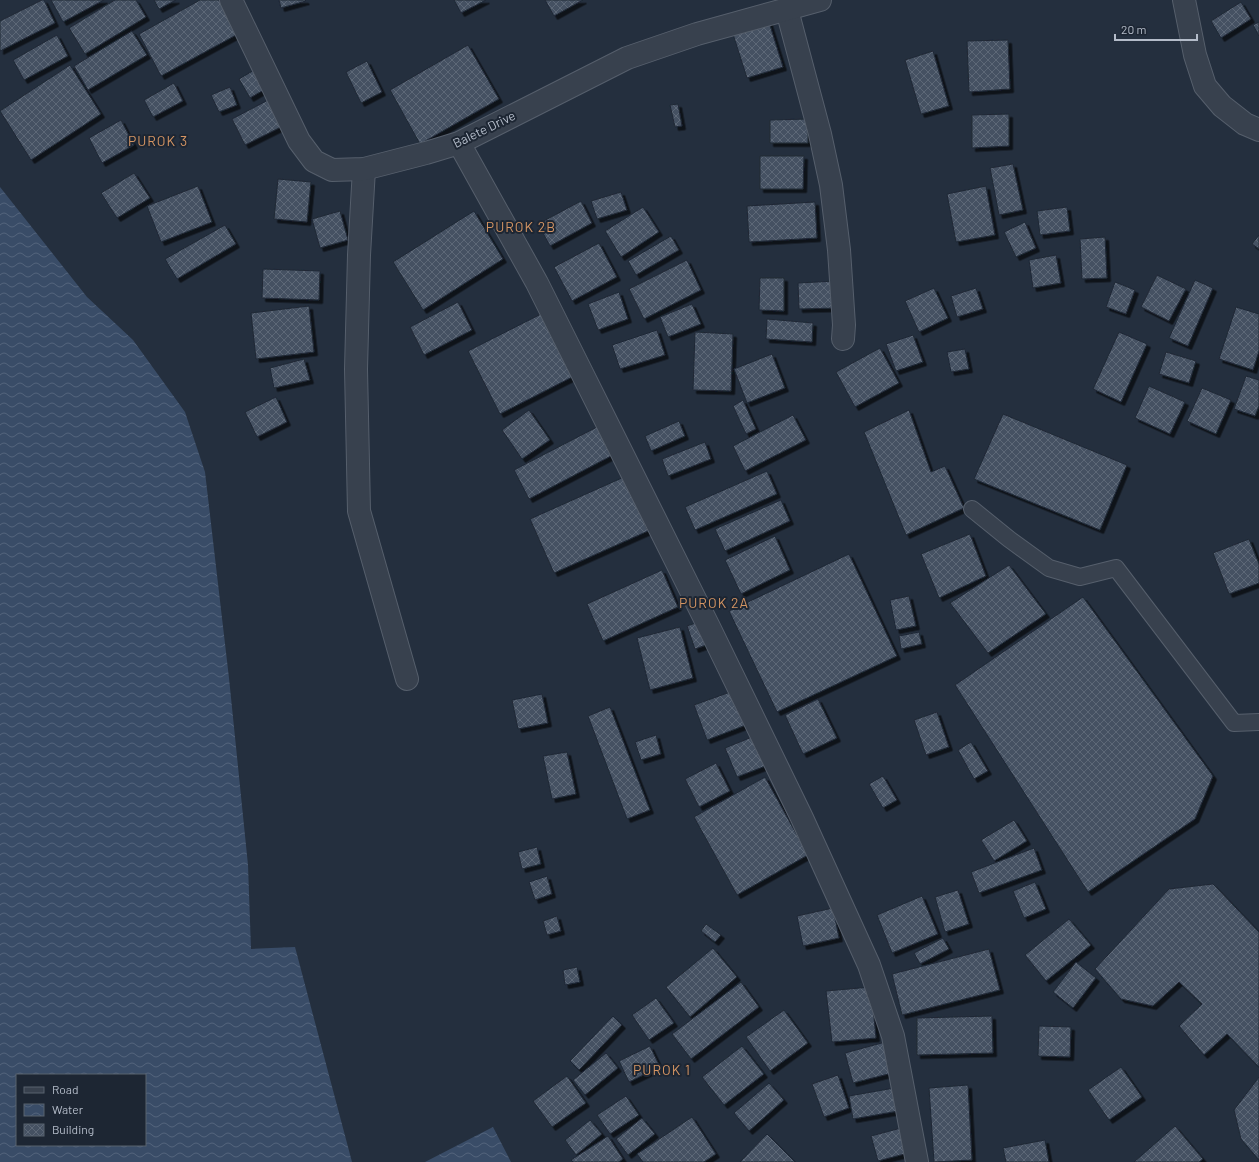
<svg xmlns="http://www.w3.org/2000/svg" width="1259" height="1162" font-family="Barlow,sans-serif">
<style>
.water{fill:url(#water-waves);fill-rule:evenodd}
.building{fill:url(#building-cross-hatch);stroke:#1f2835;filter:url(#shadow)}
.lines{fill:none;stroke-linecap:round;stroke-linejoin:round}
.service-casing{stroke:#565f6c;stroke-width:18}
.minor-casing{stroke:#565f6c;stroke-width:24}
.tertiary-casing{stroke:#565f6c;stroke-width:24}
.service{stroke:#38414e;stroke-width:16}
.minor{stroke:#38414e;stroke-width:22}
.tertiary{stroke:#38414e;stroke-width:22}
.labels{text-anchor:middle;stroke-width:4;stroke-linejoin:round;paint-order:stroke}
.street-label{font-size:13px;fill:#b4bcc9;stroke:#1d2633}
.neighbourhood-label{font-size:14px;letter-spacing:1px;fill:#d59563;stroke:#1d2633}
</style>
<defs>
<pattern id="water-waves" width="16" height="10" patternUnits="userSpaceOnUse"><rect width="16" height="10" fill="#394c67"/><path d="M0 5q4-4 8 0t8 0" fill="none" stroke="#53647b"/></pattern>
<pattern id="building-cross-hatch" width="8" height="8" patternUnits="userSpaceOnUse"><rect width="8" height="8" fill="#455162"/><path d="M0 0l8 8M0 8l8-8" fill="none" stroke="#5d6877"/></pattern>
<filter id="shadow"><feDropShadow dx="3.5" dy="3.5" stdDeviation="0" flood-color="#0009"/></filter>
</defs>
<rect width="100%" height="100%" fill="#242f3e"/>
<path class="water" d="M 0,187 L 87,297 L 133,340 L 185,412 L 205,472 L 229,678 L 248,865 L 251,949 L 295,947 L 352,1162 L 0,1162 ZM 17,1075 L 145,1075 L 145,1145 L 17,1145 Z
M 493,1127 L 511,1162 L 425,1162 Z"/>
<path class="building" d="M 42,0 L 44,0 L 55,23 L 0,51 L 0,21 Z
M 51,0 L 104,0 L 63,22 Z
M 115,0 L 136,0 L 146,17 L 85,54 L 69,28 Z
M 154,0 L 176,0 L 159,9 Z
M 200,0 L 219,0 L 238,34 L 161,76 L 139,34 Z
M 279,0 L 305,0 L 306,1 L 281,8 Z
M 454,0 L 486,0 L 461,13 Z
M 545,0 L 583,0 L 554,16 Z
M 1241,2 L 1251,19 L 1221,38 L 1211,21 Z
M 768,19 L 783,67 L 747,78 L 732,31 Z
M 1259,22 L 1259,36 L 1253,25 Z
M 132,31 L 147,55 L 88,90 L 74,66 Z
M 57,35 L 68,56 L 24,80 L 13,60 Z
M 1008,40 L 1010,89 L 969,92 L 967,41 Z
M 468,45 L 499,99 L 420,144 L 390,90 Z
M 933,51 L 949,106 L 921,114 L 905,60 Z
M 367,61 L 382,92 L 361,103 L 346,72 Z
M 70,65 L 101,114 L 31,160 L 0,111 Z
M 261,66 L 272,85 L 250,98 L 239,79 Z
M 174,83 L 183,101 L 153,117 L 144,100 Z
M 230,87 L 237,105 L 219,112 L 211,95 Z
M 272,98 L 285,125 L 245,145 L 232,119 Z
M 678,104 L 682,126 L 675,127 L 670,105 Z
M 1009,114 L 1009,146 L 972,148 L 972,115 Z
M 808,119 L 808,143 L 770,143 L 770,120 Z
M 121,120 L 134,145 L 102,163 L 89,138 Z
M 760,156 L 804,156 L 803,189 L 760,189 Z
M 1013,164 L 1023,210 L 999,215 L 990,168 Z
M 134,173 L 150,198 L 117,218 L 101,193 Z
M 278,179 L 311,182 L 307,222 L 274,219 Z
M 198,186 L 212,222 L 161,242 L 147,206 Z
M 986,186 L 995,235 L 956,242 L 947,194 Z
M 621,192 L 627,210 L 597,219 L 591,201 Z
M 581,201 L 592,223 L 550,246 L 538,224 Z
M 815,202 L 817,238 L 749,242 L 747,206 Z
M 643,207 L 659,232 L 621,257 L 605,231 Z
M 1067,207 L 1070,231 L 1040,235 L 1037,211 Z
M 340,211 L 348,240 L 320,248 L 312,219 Z
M 474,211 L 503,259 L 423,310 L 393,262 Z
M 1025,222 L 1036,248 L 1016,257 L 1004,232 Z
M 225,225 L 236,244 L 177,279 L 165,259 Z
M 1259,235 L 1259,249 L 1252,244 Z
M 671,236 L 679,250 L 636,275 L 628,261 Z
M 1105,237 L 1107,278 L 1082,279 L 1080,239 Z
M 599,243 L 617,277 L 572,301 L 554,267 Z
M 1056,255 L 1061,283 L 1033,288 L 1029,260 Z
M 687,260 L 701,290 L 644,319 L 629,289 Z
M 263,269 L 320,271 L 319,300 L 262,298 Z
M 1157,275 L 1186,289 L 1169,321 L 1141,307 Z
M 760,278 L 784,278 L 784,311 L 759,310 Z
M 1195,280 L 1213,288 L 1188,346 L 1169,338 Z
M 836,281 L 836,308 L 799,309 L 798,283 Z
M 1115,282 L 1135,290 L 1126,314 L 1106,307 Z
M 934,288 L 948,318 L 919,332 L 905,301 Z
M 976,288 L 983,309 L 957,317 L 951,296 Z
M 619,292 L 628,319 L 598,330 L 588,304 Z
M 458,302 L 472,330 L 424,355 L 410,327 Z
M 692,304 L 701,324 L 668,337 L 660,317 Z
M 309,306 L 314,352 L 256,359 L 251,313 Z
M 1236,307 L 1259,314 L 1259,351 L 1253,370 L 1219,359 Z
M 549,310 L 580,373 L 500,414 L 468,351 Z
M 767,319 L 813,323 L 812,342 L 766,339 Z
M 657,330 L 665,355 L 620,369 L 612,345 Z
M 695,332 L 733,334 L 731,391 L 693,390 Z
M 1119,332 L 1147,344 L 1121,402 L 1093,389 Z
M 913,335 L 923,362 L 896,371 L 886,344 Z
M 880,348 L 899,383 L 855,407 L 836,372 Z
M 965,349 L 969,369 L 951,372 L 947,352 Z
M 1166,352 L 1196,361 L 1189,383 L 1159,374 Z
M 772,354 L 785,388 L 747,403 L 734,369 Z
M 304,359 L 310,380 L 274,388 L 270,368 Z
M 1246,376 L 1259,380 L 1259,406 L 1255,416 L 1234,409 Z
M 1149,386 L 1185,402 L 1170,434 L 1135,418 Z
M 1202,388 L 1231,400 L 1216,434 L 1187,421 Z
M 276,397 L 287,422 L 257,437 L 245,412 Z
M 743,400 L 756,429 L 746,434 L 733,406 Z
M 529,410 L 550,440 L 522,459 L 502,430 Z
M 909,410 L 931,472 L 945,466 L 964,508 L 906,535 L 864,432 Z
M 1003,414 L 1127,465 L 1100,530 L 974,479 Z
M 793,415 L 806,440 L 745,471 L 733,446 Z
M 679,421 L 685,436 L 651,451 L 645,436 Z
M 597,427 L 611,456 L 529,499 L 514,470 Z
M 705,442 L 711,459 L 668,476 L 662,459 Z
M 767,471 L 777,494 L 695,530 L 685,507 Z
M 624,477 L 648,531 L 554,573 L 530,519 Z
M 781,500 L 790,521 L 725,551 L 715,529 Z
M 970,534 L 986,576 L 939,598 L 921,554 Z
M 775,536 L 790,570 L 741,594 L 725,560 Z
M 1249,539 L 1259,564 L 1259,583 L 1229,594 L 1213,553 Z
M 849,554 L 897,656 L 777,712 L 729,611 Z
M 1009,565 L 1046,614 L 988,653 L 950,603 Z
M 662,570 L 678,607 L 603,641 L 587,604 Z
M 909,596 L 916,626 L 896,630 L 890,600 Z
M 1083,597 L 1213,776 L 1195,819 L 1088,892 L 955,685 Z
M 701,621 L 709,644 L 695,649 L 687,626 Z
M 680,627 L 693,678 L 650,690 L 637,638 Z
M 919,632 L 922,644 L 901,649 L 899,636 Z
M 733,691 L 746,725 L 707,740 L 694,705 Z
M 542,694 L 548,723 L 518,729 L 512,700 Z
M 818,699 L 837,738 L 803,754 L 785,715 Z
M 610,707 L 650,810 L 627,819 L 588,716 Z
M 937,712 L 949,747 L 926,755 L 914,720 Z
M 656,735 L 661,754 L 641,760 L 635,742 Z
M 757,735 L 768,765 L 737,777 L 725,748 Z
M 971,742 L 988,771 L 974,779 L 958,750 Z
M 567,752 L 576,794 L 552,799 L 543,756 Z
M 716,763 L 730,791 L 699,807 L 685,779 Z
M 883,776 L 897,800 L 883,808 L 869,784 Z
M 765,777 L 808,855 L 737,895 L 694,817 Z
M 1014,820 L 1027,841 L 994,861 L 981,840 Z
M 537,847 L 541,864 L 522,869 L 518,852 Z
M 1034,848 L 1042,870 L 979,893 L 971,872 Z
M 547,876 L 552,894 L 535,900 L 529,882 Z
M 1035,882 L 1046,909 L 1024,918 L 1013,891 Z
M 1213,884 L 1259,932 L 1259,1067 L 1227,1034 L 1204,1055 L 1179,1026 L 1202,1004 L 1179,982 L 1153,1006 L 1121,999 L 1095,969 L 1169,889 Z
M 958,890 L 969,924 L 945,932 L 935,897 Z
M 922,896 L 938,934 L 892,953 L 877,915 Z
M 833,908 L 839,938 L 803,946 L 797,916 Z
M 557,916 L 561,931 L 547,935 L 543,921 Z
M 1069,919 L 1091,945 L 1046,981 L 1025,955 Z
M 706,924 L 721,935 L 715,942 L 701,931 Z
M 943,938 L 949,949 L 920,964 L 914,953 Z
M 713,948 L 737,977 L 690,1017 L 666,987 Z
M 989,949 L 1000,990 L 902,1015 L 892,974 Z
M 1076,962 L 1096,978 L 1073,1008 L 1053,992 Z
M 577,967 L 580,982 L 565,985 L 563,970 Z
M 741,982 L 759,1007 L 691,1059 L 672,1034 Z
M 871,987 L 876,1038 L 832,1042 L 826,991 Z
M 656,998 L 674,1023 L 649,1040 L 632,1015 Z
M 784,1010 L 808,1043 L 770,1071 L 746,1037 Z
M 613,1016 L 622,1025 L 579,1070 L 570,1061 Z
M 992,1016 L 993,1053 L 917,1055 L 917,1018 Z
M 1039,1026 L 1071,1027 L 1070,1057 L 1038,1056 Z
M 889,1041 L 896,1072 L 853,1083 L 845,1053 Z
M 650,1046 L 660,1067 L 629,1082 L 619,1061 Z
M 742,1046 L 764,1074 L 724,1105 L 702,1077 Z
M 606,1053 L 618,1068 L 585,1095 L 573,1080 Z
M 1121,1067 L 1142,1097 L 1109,1120 L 1088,1090 Z
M 838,1075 L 849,1108 L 824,1117 L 812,1084 Z
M 567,1076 L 586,1103 L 552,1127 L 533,1101 Z
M 1259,1077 L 1259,1160 L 1241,1139 L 1234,1110 Z
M 769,1083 L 784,1100 L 749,1131 L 734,1113 Z
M 968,1085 L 972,1160 L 934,1162 L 929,1088 Z
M 900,1087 L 904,1110 L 853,1119 L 849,1096 Z
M 626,1096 L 639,1115 L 610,1134 L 597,1115 Z
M 692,1117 L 716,1154 L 704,1162 L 643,1162 L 637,1154 Z
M 642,1118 L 655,1134 L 628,1155 L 616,1139 Z
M 590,1120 L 602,1134 L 576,1155 L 565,1140 Z
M 1175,1126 L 1203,1159 L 1199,1162 L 1134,1162 Z
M 905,1127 L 912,1152 L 878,1161 L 871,1136 Z
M 767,1134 L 795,1162 L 740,1162 Z
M 608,1136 L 623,1159 L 619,1162 L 573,1162 L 571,1160 Z
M 1045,1140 L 1049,1162 L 1006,1162 L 1003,1148 Z"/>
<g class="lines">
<defs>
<path id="service" d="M 972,509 L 1009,539 L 1049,568 L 1080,577 L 1116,568 L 1234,723 L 1259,722"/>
<path id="minor" d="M 1184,0 L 1195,55 L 1205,86 L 1222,106 L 1245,124 L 1259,130
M 787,10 L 820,134 L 831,185 L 839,250 L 844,325 L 843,339
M 364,169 L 359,255 L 356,369 L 359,511 L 407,679"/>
<path id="tertiary" d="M 231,0 L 299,141 L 314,161 L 332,170 L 364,169 L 426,153 L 459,143 L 627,58 L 697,34 L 820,0
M 459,143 L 537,283 L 709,627 L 802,818 L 869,965 L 893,1036 L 917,1162"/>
</defs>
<use href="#service" class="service-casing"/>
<use href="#minor" class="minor-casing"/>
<use href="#tertiary" class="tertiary-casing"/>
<use href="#service" class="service"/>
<use href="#minor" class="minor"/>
<use href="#tertiary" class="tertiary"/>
</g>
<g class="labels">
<g class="street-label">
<text transform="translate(484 129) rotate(-26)" y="5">Balete Drive</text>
</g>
<g class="neighbourhood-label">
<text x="158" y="146">PUROK 3</text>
<text x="521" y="232">PUROK 2B</text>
<text x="714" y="608">PUROK 2A</text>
<text x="662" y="1075">PUROK 1</text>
</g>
</g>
<rect x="16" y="1074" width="130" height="72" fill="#1d2633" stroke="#59626f"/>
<rect x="24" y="1087" width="20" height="6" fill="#38414e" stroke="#59626f"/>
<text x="52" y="1094" font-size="12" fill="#b4bcc9">Road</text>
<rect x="24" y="1104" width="20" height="12" fill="url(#water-waves)" stroke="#59626f"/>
<text x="52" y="1114" font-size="12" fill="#b4bcc9">Water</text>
<rect x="24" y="1124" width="20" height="12" fill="url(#building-cross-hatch)" stroke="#59626f"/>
<text x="52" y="1134" font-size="12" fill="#b4bcc9">Building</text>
<path d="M1115 34v6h82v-6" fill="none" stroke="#b4bcc9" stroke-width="2"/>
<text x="1121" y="34" font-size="12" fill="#b4bcc9" stroke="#1d2633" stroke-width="3" paint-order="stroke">20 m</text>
</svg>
